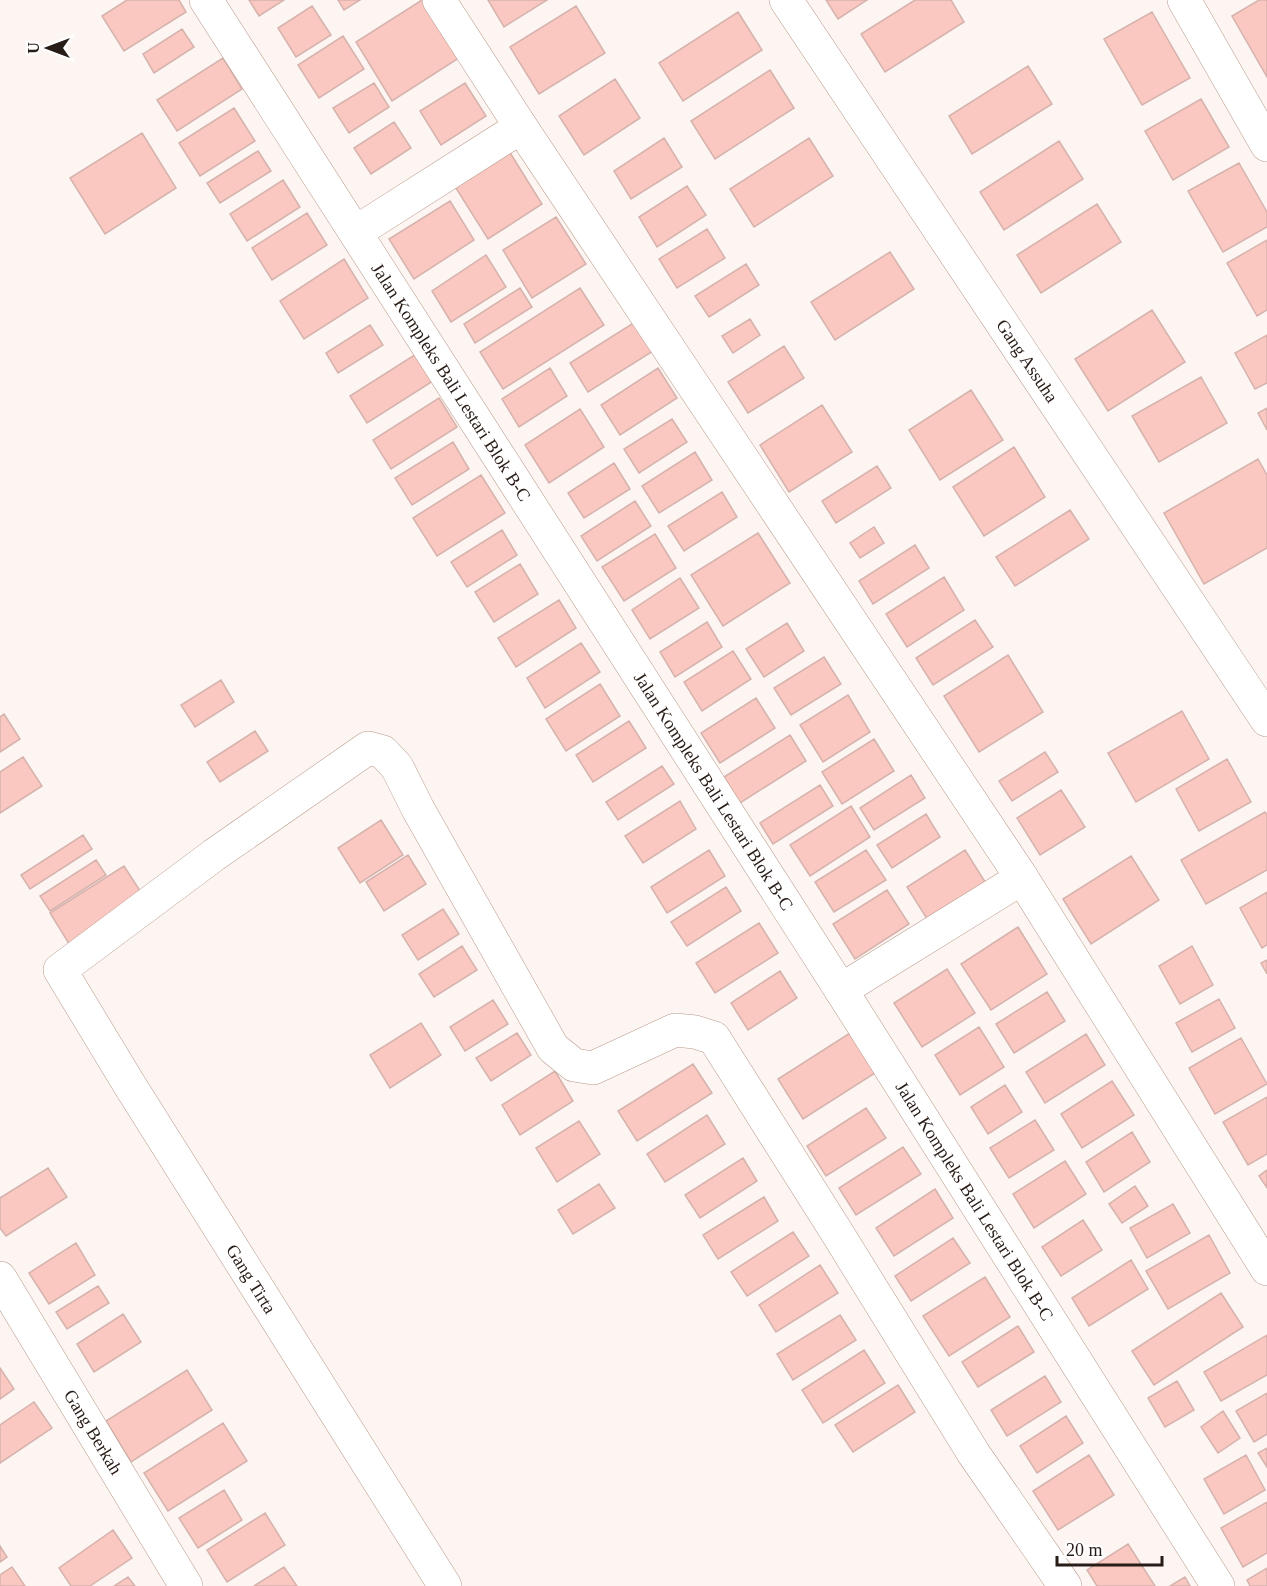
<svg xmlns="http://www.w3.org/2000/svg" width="1267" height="1586" font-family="'Times New Roman',serif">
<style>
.building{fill:#fac8c1;stroke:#d6b2ad;stroke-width:1.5}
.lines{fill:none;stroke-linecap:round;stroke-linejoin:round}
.street-casing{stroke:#b99a8b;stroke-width:34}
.street{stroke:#fff;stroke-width:33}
.labels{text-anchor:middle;stroke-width:4.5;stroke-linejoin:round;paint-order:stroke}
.street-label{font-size:18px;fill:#281c16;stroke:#fff}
</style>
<rect width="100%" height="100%" fill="#fcf5f2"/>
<path class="building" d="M 127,0 L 179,0 L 186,12 L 124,51 L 102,16 Z
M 249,0 L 284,0 L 259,16 Z
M 338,0 L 360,0 L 344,10 Z
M 422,0 L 427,0 L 462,56 L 392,101 L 356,42 Z
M 488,0 L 547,0 L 504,27 Z
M 826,0 L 867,0 L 838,19 Z
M 915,0 L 951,0 L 964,22 L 885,72 L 861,34 Z
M 1259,0 L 1267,0 L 1267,77 L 1232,16 Z
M 312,6 L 331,35 L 296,57 L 278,28 Z
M 576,6 L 605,53 L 539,94 L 510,47 Z
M 738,12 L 762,50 L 683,101 L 659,63 Z
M 1152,12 L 1190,78 L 1142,105 L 1104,39 Z
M 182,29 L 194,47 L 154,73 L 143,54 Z
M 343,36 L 364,69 L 319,98 L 298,65 Z
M 223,58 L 242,89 L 177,131 L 157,100 Z
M 1028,66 L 1052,104 L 972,154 L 949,116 Z
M 770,70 L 794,108 L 715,159 L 691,121 Z
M 615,79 L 640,118 L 584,155 L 559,116 Z
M 374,83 L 389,107 L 349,133 L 333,108 Z
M 465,83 L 486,116 L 441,145 L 420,111 Z
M 1201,99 L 1229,147 L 1173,180 L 1145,131 Z
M 234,108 L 255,141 L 200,176 L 179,143 Z
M 394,122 L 411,148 L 371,174 L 354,148 Z
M 142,133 L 176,188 L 105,234 L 70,178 Z
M 664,138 L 682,167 L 631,199 L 614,171 Z
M 809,138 L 833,176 L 754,227 L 730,189 Z
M 1059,141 L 1083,179 L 1004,230 L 980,192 Z
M 258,151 L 271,171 L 220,203 L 207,183 Z
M 509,151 L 542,204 L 488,239 L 454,185 Z
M 1239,163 L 1267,212 L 1267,227 L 1223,252 L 1188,191 Z
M 283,180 L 300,207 L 247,241 L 230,214 Z
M 687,186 L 706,215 L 657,247 L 639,217 Z
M 450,201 L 474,240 L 414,279 L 389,239 Z
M 1097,204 L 1121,242 L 1041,293 L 1017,255 Z
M 307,213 L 327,245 L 272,280 L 252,248 Z
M 556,217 L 586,264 L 532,298 L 503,250 Z
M 707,229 L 725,258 L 677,288 L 659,259 Z
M 1267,240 L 1267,310 L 1257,316 L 1227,263 Z
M 890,252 L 914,289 L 835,340 L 811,302 Z
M 486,255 L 506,287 L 451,322 L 432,291 Z
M 344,259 L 368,298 L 304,339 L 280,301 Z
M 746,264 L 759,285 L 709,317 L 695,296 Z
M 520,288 L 532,307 L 475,343 L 464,324 Z
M 580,288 L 604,325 L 503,389 L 480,352 Z
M 1152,310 L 1185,362 L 1108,411 L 1075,359 Z
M 750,319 L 760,335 L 733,353 L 722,336 Z
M 635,322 L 653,351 L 588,392 L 570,363 Z
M 370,325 L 383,345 L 338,373 L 326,353 Z
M 1267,335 L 1267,383 L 1255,389 L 1235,353 Z
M 784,346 L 804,378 L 748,413 L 728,382 Z
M 416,354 L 433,381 L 367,423 L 350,396 Z
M 550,368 L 567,396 L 519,427 L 502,399 Z
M 658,368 L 677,398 L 620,435 L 601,405 Z
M 1201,377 L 1227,423 L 1159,462 L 1132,416 Z
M 971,390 L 1003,440 L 940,480 L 909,430 Z
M 439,398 L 457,427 L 391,469 L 373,440 Z
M 822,405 L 852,452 L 789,492 L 760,445 Z
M 1267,408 L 1267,430 L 1258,413 Z
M 580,409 L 604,447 L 549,483 L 525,445 Z
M 672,419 L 687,442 L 639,473 L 624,449 Z
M 453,442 L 469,469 L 412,505 L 395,478 Z
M 1014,447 L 1045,497 L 984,536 L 953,487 Z
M 695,452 L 712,480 L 659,513 L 642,486 Z
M 1258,459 L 1267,475 L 1267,548 L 1204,584 L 1164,513 Z
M 614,463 L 630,489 L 584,518 L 568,493 Z
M 877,466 L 891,488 L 836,523 L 822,501 Z
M 481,475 L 505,513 L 437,556 L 413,518 Z
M 722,492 L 737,517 L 684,551 L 668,526 Z
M 635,501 L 651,526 L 597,561 L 581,536 Z
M 1070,510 L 1089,539 L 1015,586 L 996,557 Z
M 874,527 L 884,543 L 860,558 L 850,543 Z
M 502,530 L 517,555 L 467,587 L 451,562 Z
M 758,533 L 790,583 L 723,626 L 691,575 Z
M 655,534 L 676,568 L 624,601 L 602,567 Z
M 915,545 L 929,568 L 873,604 L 859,581 Z
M 520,564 L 538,594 L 494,622 L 475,592 Z
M 944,577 L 964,610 L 907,647 L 886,614 Z
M 680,578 L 699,608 L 650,639 L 632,610 Z
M 559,600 L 576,628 L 516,667 L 498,638 Z
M 975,620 L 993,647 L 933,685 L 916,658 Z
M 707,622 L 722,647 L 675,677 L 660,652 Z
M 787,623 L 804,651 L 764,677 L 746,649 Z
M 581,643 L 600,672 L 545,708 L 527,678 Z
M 733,651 L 751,679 L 702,711 L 684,682 Z
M 1008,655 L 1043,712 L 979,752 L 944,696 Z
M 824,657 L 841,684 L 791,715 L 774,688 Z
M 221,680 L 234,702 L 195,727 L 181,705 Z
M 600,684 L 620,716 L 566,751 L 546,719 Z
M 848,695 L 870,732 L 823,762 L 800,725 Z
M 756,698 L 775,728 L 720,763 L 701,733 Z
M 1182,711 L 1209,759 L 1136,802 L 1108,753 Z
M 4,714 L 20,739 L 0,752 L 0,717 Z
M 629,721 L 646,748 L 593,782 L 576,755 Z
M 255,731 L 268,751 L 220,782 L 207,762 Z
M 790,735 L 806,761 L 740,803 L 724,777 Z
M 874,739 L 894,771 L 842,804 L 822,772 Z
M 1045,752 L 1058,772 L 1012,801 L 999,781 Z
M 23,757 L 42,786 L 0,813 L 0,772 Z
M 1227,759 L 1251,802 L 1199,831 L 1176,789 Z
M 662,766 L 674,784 L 618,820 L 606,802 Z
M 911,775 L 925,798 L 874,830 L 860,808 Z
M 820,785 L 833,806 L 773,844 L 760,823 Z
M 1061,790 L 1085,827 L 1040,855 L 1017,818 Z
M 680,801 L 696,829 L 643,863 L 625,836 Z
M 851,806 L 870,837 L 810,876 L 790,845 Z
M 1265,812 L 1267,815 L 1267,870 L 1206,904 L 1181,860 Z
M 926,814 L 940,837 L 892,868 L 877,845 Z
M 381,820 L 403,855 L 360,883 L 338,848 Z
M 83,835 L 92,849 L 30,889 L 21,875 Z
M 709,850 L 725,876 L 667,913 L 651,887 Z
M 866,850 L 886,880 L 834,912 L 815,882 Z
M 965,850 L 987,885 L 929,922 L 907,887 Z
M 408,855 L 426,884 L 384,911 L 366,882 Z
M 1131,856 L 1159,900 L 1091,944 L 1063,899 Z
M 96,860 L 106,875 L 50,911 L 40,896 Z
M 124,866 L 146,900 L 71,947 L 50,913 Z
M 726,887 L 741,911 L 687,946 L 671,922 Z
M 887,890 L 909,924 L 855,959 L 833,924 Z
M 1267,892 L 1267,945 L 1262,948 L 1240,908 Z
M 443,909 L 459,934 L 418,960 L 402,935 Z
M 759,923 L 778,953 L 715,993 L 696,963 Z
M 1018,927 L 1047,974 L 991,1010 L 961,964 Z
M 462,946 L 477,970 L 434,997 L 419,974 Z
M 1192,946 L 1213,985 L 1180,1004 L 1159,966 Z
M 1267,960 L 1267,974 L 1261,963 Z
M 947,969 L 975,1013 L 922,1047 L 894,1003 Z
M 780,971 L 797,998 L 748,1030 L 731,1003 Z
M 1047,992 L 1065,1021 L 1014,1053 L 996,1024 Z
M 1219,999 L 1235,1028 L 1192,1052 L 1176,1023 Z
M 493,1000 L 508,1024 L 465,1051 L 450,1027 Z
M 421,1023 L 441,1055 L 390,1088 L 370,1055 Z
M 979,1027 L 1004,1067 L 960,1095 L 935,1055 Z
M 517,1033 L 531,1055 L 491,1081 L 476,1058 Z
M 850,1033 L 875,1073 L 803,1119 L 778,1079 Z
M 1086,1034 L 1105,1065 L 1045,1103 L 1026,1072 Z
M 1241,1038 L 1267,1084 L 1215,1114 L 1189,1068 Z
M 693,1064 L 712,1093 L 637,1141 L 618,1111 Z
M 555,1071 L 573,1101 L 520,1135 L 502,1105 Z
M 1112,1081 L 1134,1115 L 1082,1148 L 1061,1114 Z
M 1005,1085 L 1022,1112 L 988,1134 L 971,1107 Z
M 1267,1097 L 1267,1154 L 1248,1165 L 1223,1122 Z
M 866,1108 L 886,1138 L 826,1176 L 807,1146 Z
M 707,1115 L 725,1144 L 665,1182 L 647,1154 Z
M 1035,1120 L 1054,1150 L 1009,1178 L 990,1148 Z
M 579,1121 L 600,1154 L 557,1182 L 536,1148 Z
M 1132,1132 L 1150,1162 L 1104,1192 L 1086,1162 Z
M 903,1147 L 921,1174 L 856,1215 L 839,1188 Z
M 743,1158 L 757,1181 L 700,1218 L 685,1195 Z
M 1065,1161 L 1086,1194 L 1034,1228 L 1013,1194 Z
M 48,1168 L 67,1197 L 6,1236 L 0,1228 L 0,1198 Z
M 1267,1170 L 1267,1188 L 1259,1176 Z
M 599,1184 L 615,1208 L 573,1234 L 558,1210 Z
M 1135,1186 L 1148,1206 L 1122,1223 L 1109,1204 Z
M 935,1189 L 953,1218 L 894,1256 L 876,1228 Z
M 764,1197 L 778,1221 L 718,1259 L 703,1235 Z
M 1173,1204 L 1190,1233 L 1147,1258 L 1130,1228 Z
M 1083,1220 L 1102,1250 L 1061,1276 L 1042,1247 Z
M 793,1232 L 809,1256 L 747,1296 L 731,1272 Z
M 1209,1235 L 1230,1273 L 1168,1309 L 1146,1271 Z
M 953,1238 L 970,1263 L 911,1301 L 895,1276 Z
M 76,1243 L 95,1275 L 49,1304 L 29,1273 Z
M 1131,1260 L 1148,1289 L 1089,1326 L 1072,1298 Z
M 820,1265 L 838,1293 L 776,1332 L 759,1305 Z
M 985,1277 L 1010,1317 L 949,1356 L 923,1316 Z
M 98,1286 L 109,1303 L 67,1329 L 56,1312 Z
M 1221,1293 L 1243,1327 L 1154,1385 L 1132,1351 Z
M 123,1314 L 141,1342 L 94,1372 L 77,1344 Z
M 840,1315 L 856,1340 L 793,1380 L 777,1354 Z
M 1018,1326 L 1034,1352 L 978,1387 L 962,1362 Z
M 1267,1335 L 1267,1375 L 1221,1401 L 1204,1372 Z
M 864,1350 L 885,1383 L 823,1423 L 802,1390 Z
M 0,1368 L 14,1389 L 0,1399 Z
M 187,1370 L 212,1410 L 131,1462 L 106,1421 Z
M 1045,1376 L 1061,1402 L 1007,1436 L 991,1410 Z
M 1177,1381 L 1194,1410 L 1165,1427 L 1148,1398 Z
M 898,1385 L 915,1412 L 853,1452 L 835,1425 Z
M 1267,1393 L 1267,1434 L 1254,1442 L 1236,1411 Z
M 34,1402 L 52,1428 L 0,1463 L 0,1425 Z
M 1223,1411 L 1240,1438 L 1218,1453 L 1201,1427 Z
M 1066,1416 L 1083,1443 L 1037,1473 L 1020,1446 Z
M 223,1423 L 247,1461 L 168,1511 L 144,1473 Z
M 1267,1448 L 1267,1467 L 1258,1453 Z
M 1089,1455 L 1114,1495 L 1058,1530 L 1033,1491 Z
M 1246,1455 L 1265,1490 L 1224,1514 L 1204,1479 Z
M 224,1490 L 242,1520 L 198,1548 L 179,1518 Z
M 1267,1502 L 1267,1553 L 1243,1567 L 1221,1528 Z
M 265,1513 L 285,1545 L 227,1582 L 207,1550 Z
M 113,1530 L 132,1558 L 90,1586 L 71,1586 L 59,1568 Z
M 1128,1544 L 1155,1586 L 1097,1586 L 1087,1570 Z
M 0,1546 L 7,1557 L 0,1562 Z
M 12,1567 L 25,1586 L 0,1586 L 0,1575 Z
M 284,1567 L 297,1586 L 254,1586 Z
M 1267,1568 L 1267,1586 L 1250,1586 L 1247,1580 Z
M 128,1577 L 135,1586 L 114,1586 Z
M 1185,1577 L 1190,1586 L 1170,1586 Z"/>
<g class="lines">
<defs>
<g id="street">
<path id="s1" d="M 206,0 L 841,990 L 1218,1586"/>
<path d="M 439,0 L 521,127 L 1022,878 L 1267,1269"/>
<path id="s2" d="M 786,0 L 1267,720"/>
<path d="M 1184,0 L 1267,145"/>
<path d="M 356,232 L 521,127"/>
<path d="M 841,990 L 1022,878"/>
<path id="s3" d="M 0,1278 L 186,1586"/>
<path d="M 445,1586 L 129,1084 L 60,970 L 214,855 L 368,748 L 383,752 L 397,767 L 418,809 L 553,1048 L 574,1065 L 593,1068 L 675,1030 L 695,1032 L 714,1038 L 836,1231 L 974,1454 L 1065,1586"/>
</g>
</defs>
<use href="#street" class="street-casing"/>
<use href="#street" class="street"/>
</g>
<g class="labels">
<g class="street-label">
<text dy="6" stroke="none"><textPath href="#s2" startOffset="434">Gang Assuha</textPath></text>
<text dy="6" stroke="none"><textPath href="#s1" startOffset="454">Jalan Kompleks Bali Lestari Blok B-C</textPath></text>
<text dy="6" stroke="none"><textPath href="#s1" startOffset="940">Jalan Kompleks Bali Lestari Blok B-C</textPath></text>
<text dy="6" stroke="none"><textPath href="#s1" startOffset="1426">Jalan Kompleks Bali Lestari Blok B-C</textPath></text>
<text transform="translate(251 1279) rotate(58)" y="6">Gang Tirta</text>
<text dy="6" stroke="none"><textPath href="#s3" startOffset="180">Gang Berkah</textPath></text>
</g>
</g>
<g transform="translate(48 48) rotate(270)" stroke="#ffffff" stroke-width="4.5" paint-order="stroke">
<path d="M0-4.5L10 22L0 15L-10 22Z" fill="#281c16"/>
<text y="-9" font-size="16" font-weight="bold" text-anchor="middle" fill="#281c16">U</text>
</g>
<path d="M1057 1556v9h105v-9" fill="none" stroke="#281c16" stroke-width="3"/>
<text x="1066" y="1556" font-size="18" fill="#281c16" stroke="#ffffff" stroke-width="4.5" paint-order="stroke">20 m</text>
</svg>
